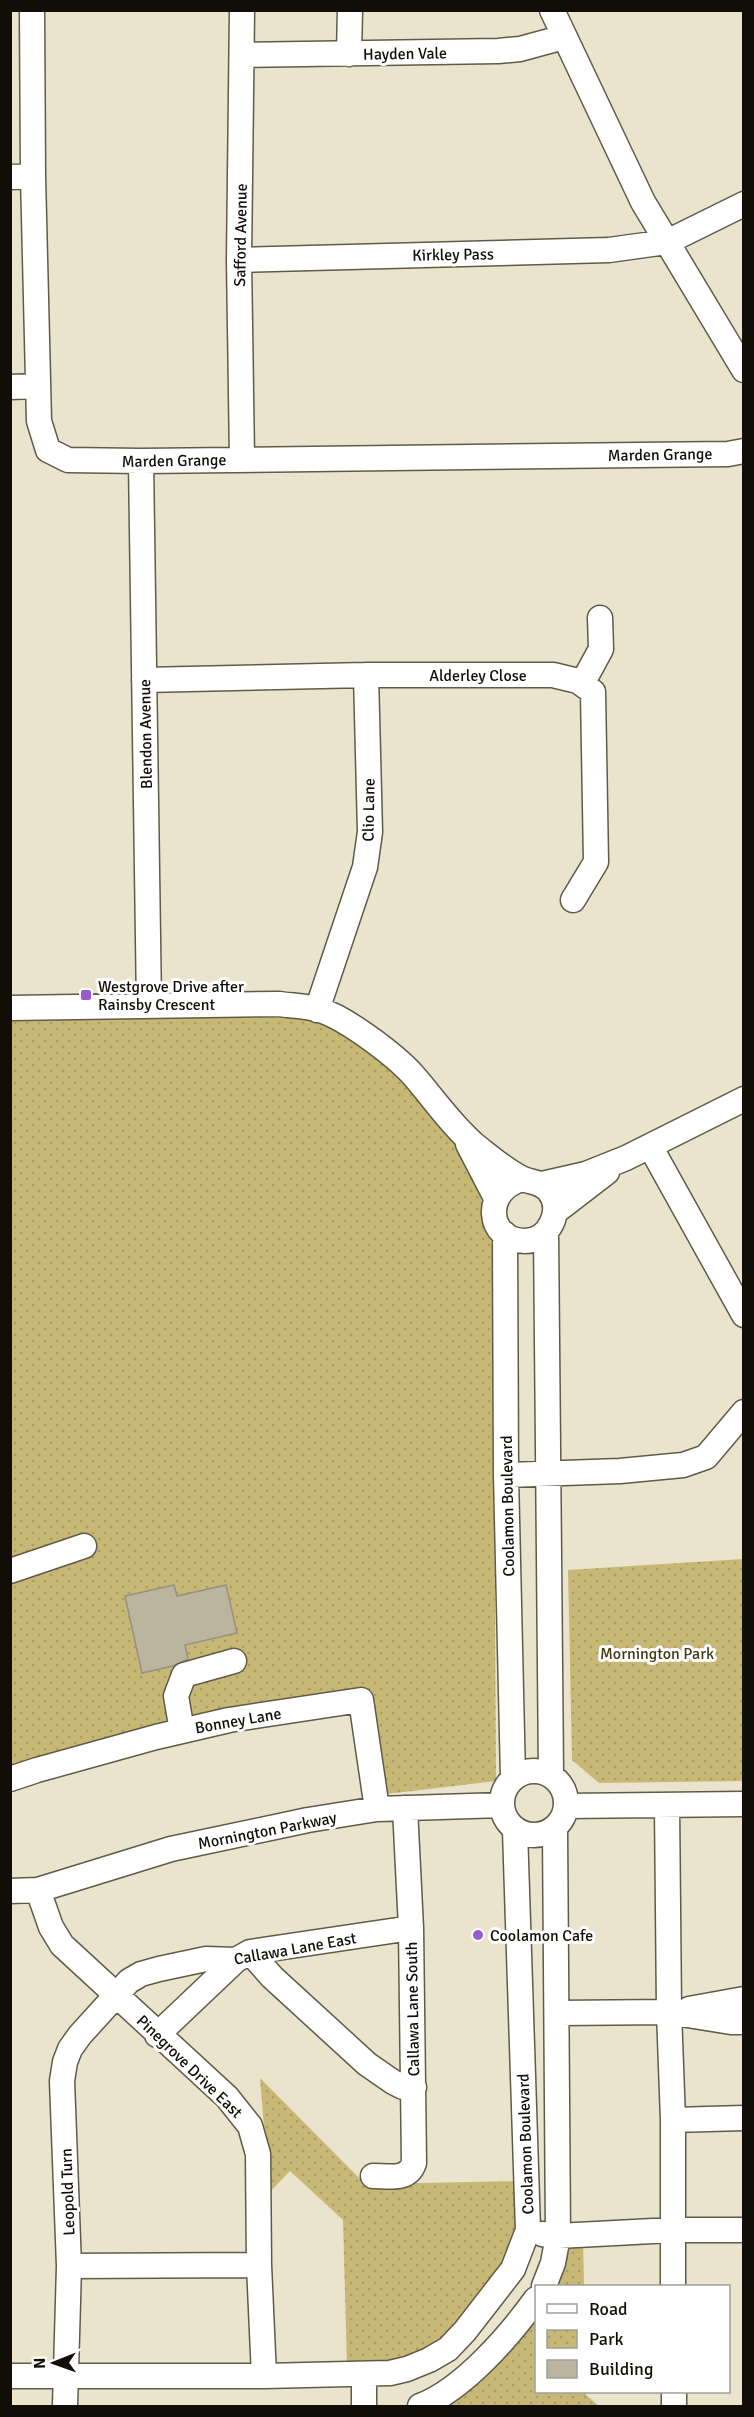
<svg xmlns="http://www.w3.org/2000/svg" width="754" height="2417" font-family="Signika,sans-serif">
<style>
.park{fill:url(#park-dots)}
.building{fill:#bbb59f;stroke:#97927c;stroke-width:1.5}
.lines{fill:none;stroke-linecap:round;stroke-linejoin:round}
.minor-casing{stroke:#605b48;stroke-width:27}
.minor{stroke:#fff;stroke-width:24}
.poi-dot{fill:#9a5bd2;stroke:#fff;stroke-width:2}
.labels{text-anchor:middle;stroke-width:6;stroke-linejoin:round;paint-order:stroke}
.street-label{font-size:16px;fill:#100e06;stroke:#fff}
.poi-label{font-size:16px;fill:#100e06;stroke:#fff;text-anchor:start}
.park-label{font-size:16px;fill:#423913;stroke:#fff}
</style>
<defs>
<pattern id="park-dots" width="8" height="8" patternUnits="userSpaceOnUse" patternTransform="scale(1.5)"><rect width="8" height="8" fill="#c8b876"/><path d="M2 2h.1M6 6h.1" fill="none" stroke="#ab9d65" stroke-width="1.8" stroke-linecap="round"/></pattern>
</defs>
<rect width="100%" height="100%" fill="#eae4cd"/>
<path class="park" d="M 270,1013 L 315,1018 L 377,1056 L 461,1144 L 477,1182 L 493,1250 L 496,1781 L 387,1794 L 372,1692 L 231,1714 L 11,1770 L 10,1014 Z
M 743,1559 L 743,1781 L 599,1783 L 572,1760 L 568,1570 Z
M 260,2078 L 365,2184 L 523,2181 L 525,2223 L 483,2309 L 413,2360 L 347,2366 L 343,2220 L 290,2171 L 265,2197 L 265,2139 Z
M 583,2235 L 584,2286 L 544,2286 L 558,2236 Z
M 536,2299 L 536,2392 L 586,2392 L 586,2395 L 599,2406 L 419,2406 Z"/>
<path class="building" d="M 174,1585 L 177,1596 L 226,1585 L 237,1633 L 185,1645 L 188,1659 L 173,1666 L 142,1673 L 125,1596 Z"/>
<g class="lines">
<defs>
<path id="minor" d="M 32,10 L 33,176 L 39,421 L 48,450 L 68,460 L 141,461 L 728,454 L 744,451
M 552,10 L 643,202 L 744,370
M 349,54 L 350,10
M 243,55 L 498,51 L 520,49 L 564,37
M 10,177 L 33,176
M 239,260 L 609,250 L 667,242 L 744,204
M 10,387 L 38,386
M 242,459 L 239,260 L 242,10
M 141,461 L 149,1006
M 144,680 L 366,675 L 553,675 L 578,681 L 593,692 L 596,862 L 573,900
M 582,684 L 601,649 L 600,618
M 10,1008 L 279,1004 C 293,1006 307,1006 320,1010 C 346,1018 395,1055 413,1075 C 434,1099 452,1126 476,1146 C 490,1157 505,1170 521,1178 C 531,1183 541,1181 549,1191 C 564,1210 549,1241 525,1241 C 486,1241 482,1189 523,1179
M 317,1010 L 365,867 L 370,832 L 366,675
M 468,1144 L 496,1198
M 650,1146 L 744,1315
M 542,1184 L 586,1174 L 626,1158 L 744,1099
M 555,1212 L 607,1172
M 546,1232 L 551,1774
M 505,1234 L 506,1475 L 513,1778
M 506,1475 L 620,1471 L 683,1465 L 706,1457 L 744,1412
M 10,1571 L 84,1546
M 182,1731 L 176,1696 L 184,1675 L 234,1661
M502 1803a32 32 0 1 1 64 0a32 32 0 1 1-64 0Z
M 10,1779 L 37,1770 L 156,1737 L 229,1720 L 361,1700 L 377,1809
M 567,1806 L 744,1804
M 667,1806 L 669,2012 L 673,2120 L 673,2286
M 38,1890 L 51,1927 L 62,1945 L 227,2097 L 250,2126 L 258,2154 L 259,2265 L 264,2376
M 10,1891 L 38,1890 L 171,1849 L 308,1820 L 377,1809 L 502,1805
M 250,1952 L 272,1977 L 367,2064 L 393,2082 L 403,2087 L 414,2087
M 689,2009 L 744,1999
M 558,2013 L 669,2012 L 731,2022 L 744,2022
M 157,2035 L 236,1960
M 673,2120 L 744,2118
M 373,2176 C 389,2176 408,2181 414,2163 L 411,1928 L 405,1808
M 542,2234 L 558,2236 L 672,2230 L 744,2230
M 69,2266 L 259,2265
M 544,2286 L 553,2263 L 558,2236 L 555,1829
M 10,2376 L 264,2376 L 390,2373 L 407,2369 L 429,2360 L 448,2349 L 465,2331 L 513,2269 L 528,2230 L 515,1830
M 674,2392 L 674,2406
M 65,2406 L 69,2266 L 62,2081 L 65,2062 L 70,2049 L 80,2035 L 129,1981 L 141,1974 L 159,1969 L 206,1959 L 236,1960 L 250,1952 L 411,1928
M 364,2406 L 364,2374
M 420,2406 C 463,2390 510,2335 536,2299"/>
</defs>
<use href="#minor" class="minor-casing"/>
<use href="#minor" class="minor"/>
</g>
<g class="poi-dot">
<rect x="80" y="989" width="12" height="12" rx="3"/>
<circle cx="478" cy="1935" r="6"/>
</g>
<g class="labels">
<g class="street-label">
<text transform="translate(405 53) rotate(-1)" y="6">Hayden Vale</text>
<text transform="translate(240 235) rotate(-89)" y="6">Safford Avenue</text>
<text transform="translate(453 254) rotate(-1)" y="6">Kirkley Pass</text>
<text transform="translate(660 454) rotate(-1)" y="6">Marden Grange</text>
<text transform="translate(174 460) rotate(-1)" y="6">Marden Grange</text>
<text x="478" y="681">Alderley Close</text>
<text transform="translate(145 734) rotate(-91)" y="6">Blendon Avenue</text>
<text transform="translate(368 810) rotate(-89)" y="6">Clio Lane</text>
<text transform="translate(507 1506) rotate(-91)" y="6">Coolamon Boulevard</text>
<text transform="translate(238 1720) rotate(-10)" y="6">Bonney Lane</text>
<text transform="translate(267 1830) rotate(-11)" y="6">Mornington Parkway</text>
<text transform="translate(295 1948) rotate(-10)" y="6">Callawa Lane East</text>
<text transform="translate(412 2009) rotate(-91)" y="6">Callawa Lane South</text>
<text transform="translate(190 2066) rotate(44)" y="6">Pinegrove Drive East</text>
<text transform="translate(525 2144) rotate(-92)" y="6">Coolamon Boulevard</text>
<text transform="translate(67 2192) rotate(-92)" y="6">Leopold Turn</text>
</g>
<g class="poi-label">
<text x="98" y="992">Westgrove Drive after<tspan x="98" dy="18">Rainsby Crescent</tspan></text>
<text x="490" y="1941">Coolamon Cafe</text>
</g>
<g class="park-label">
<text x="657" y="1659">Mornington Park</text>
</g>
</g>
<rect width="754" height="2417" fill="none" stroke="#100e06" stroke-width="24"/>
<rect x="535" y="2285" width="195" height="108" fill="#ffffff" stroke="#9f9f9b" stroke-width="1.5"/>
<rect x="547" y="2304" width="30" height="9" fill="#ffffff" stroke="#9f9f9b" stroke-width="1.5"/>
<text x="589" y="2315" font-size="18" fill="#100e06">Road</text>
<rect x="547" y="2330" width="30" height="18" fill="url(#park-dots)" stroke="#9f9f9b" stroke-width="1.5"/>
<text x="589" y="2345" font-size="18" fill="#100e06">Park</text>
<rect x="547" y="2360" width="30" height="18" fill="#bbb59f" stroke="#9f9f9b" stroke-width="1.5"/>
<text x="589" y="2375" font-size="18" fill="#100e06">Building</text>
<g transform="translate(54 2363) rotate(269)" stroke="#ffffff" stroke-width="4.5" paint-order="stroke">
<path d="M0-4.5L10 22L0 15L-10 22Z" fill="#100e06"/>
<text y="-9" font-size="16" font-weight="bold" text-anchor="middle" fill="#100e06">N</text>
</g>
</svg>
